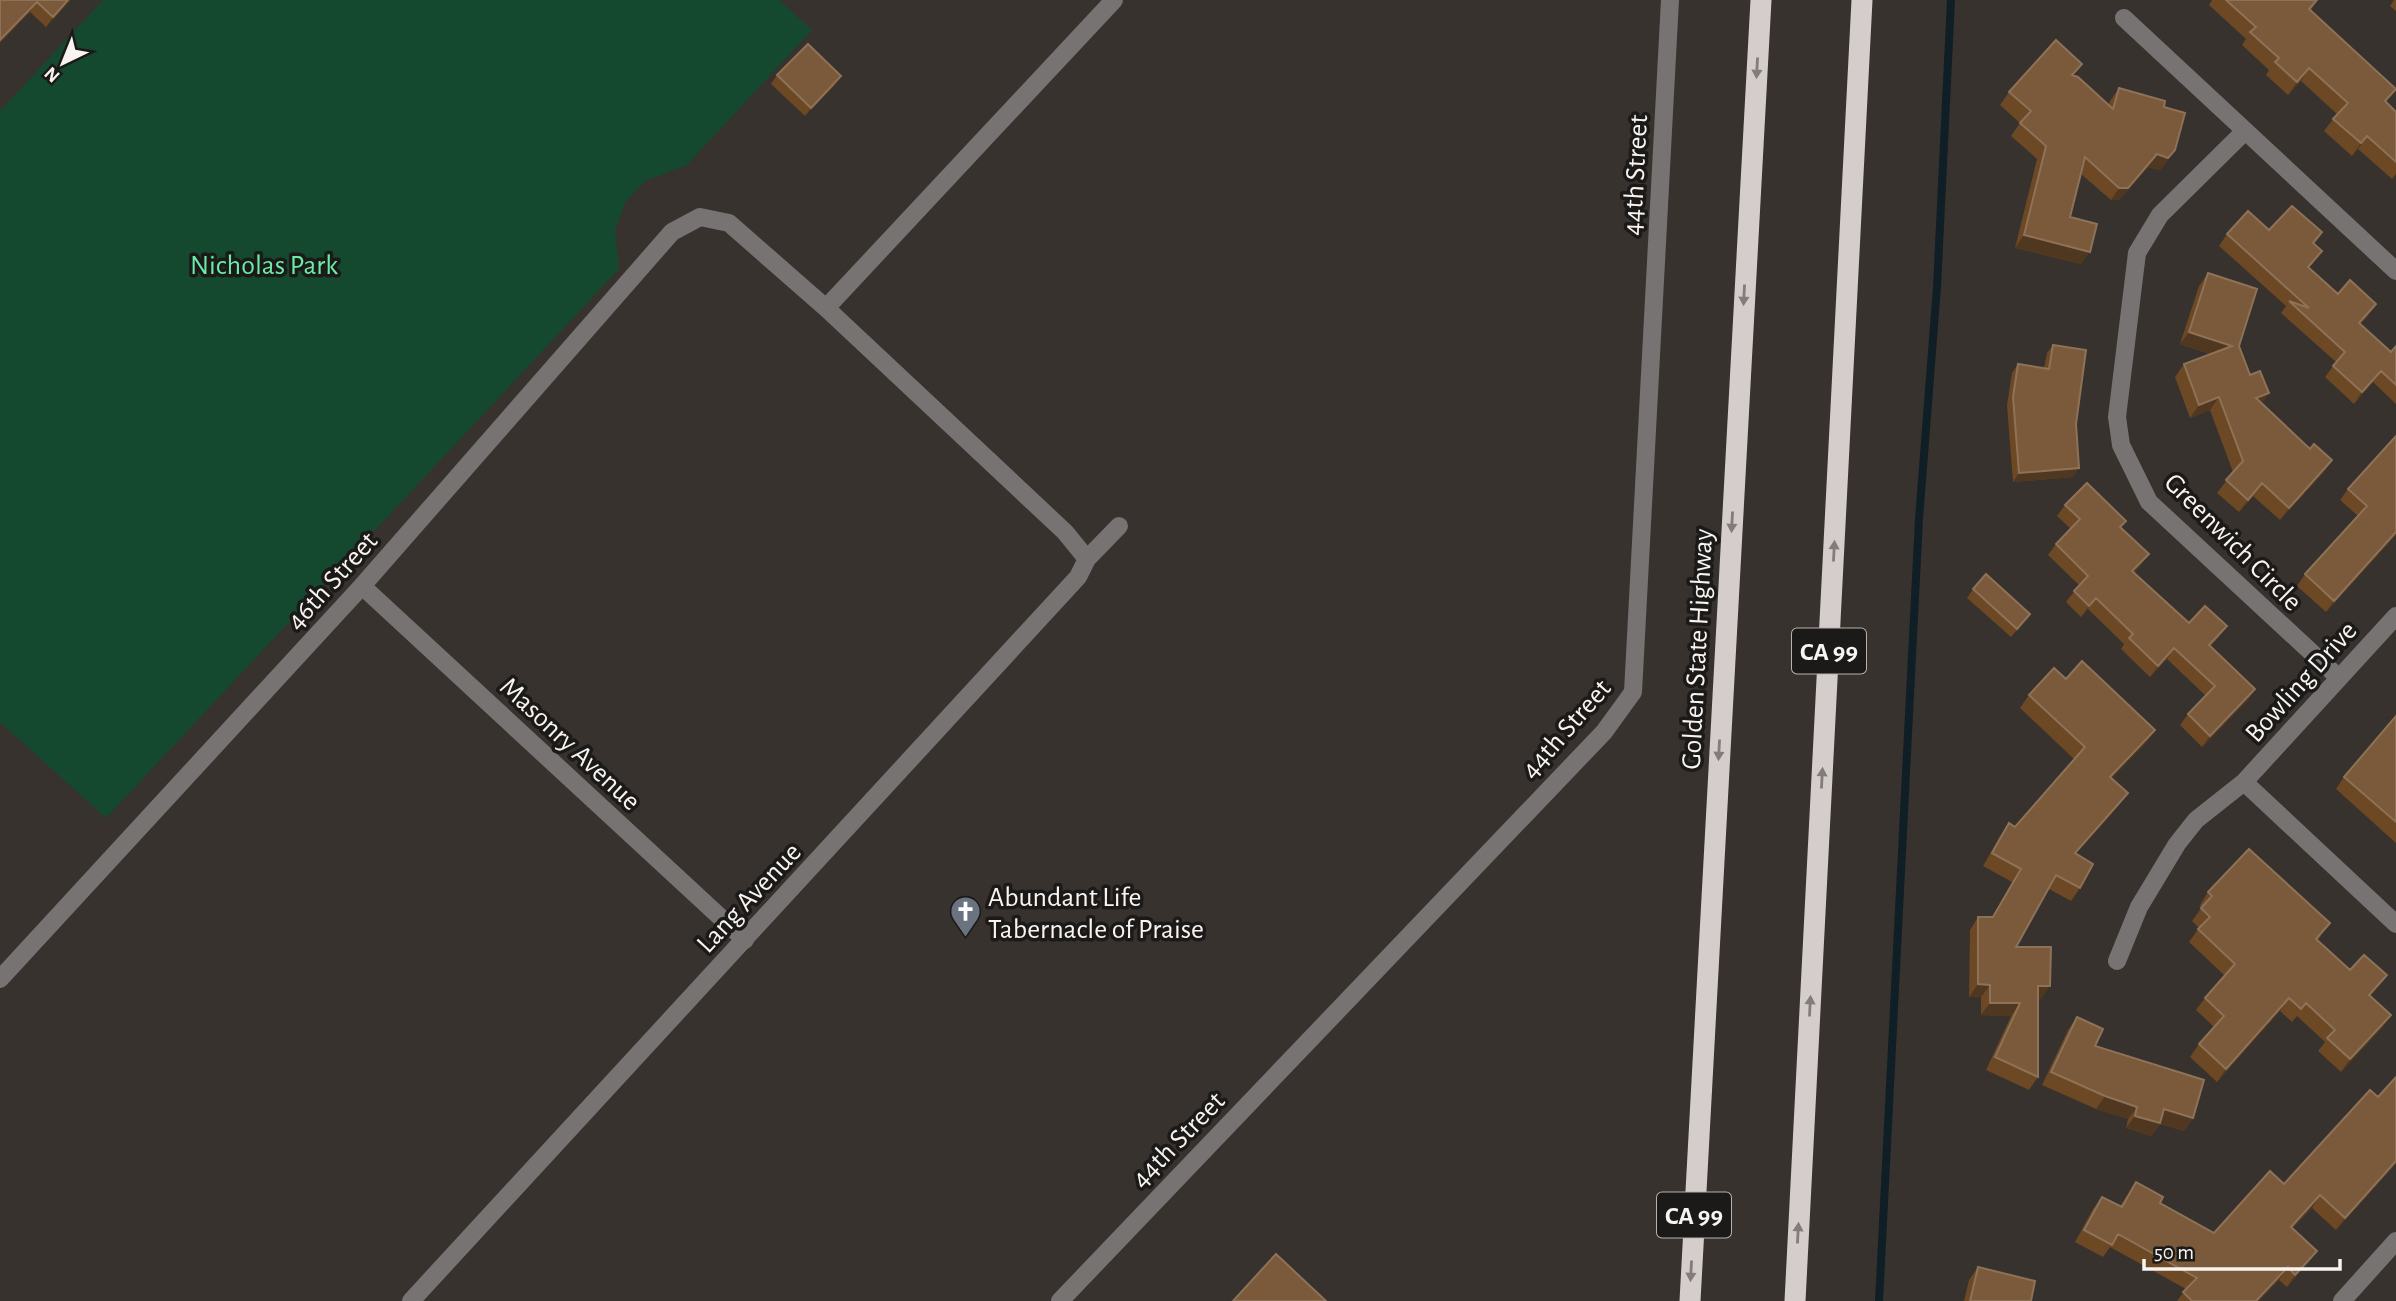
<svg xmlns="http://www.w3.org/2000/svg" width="2396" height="1301" font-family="'Alegreya Sans',sans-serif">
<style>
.green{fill:#15492f}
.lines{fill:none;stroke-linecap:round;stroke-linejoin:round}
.stream{stroke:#101f26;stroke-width:8}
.minor{stroke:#777373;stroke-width:18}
.motorway{stroke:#d5cccc;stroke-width:21}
.wall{fill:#6c4825}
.shaded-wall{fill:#503720}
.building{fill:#7a5a3b;stroke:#8e7258;stroke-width:2}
.oneway{fill:#827c7b}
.labels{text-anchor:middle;stroke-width:7;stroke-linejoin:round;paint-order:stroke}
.shield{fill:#1c1a18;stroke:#b5b3b0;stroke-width:2}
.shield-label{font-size:26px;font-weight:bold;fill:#f7f4f1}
.street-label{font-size:28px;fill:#f7f4f1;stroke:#1c1a18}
.park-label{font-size:28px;fill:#68eca7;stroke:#1c1a18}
.poi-label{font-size:28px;fill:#f7f4f1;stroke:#1c1a18;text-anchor:start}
</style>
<rect width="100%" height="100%" fill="#37322e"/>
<path class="green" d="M 103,0 L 779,0 L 812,30 L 687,165 L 645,181 L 626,201 L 615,230 L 619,269 L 106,818 L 0,722 L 0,111 Z"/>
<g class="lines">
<path class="stream" d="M 1879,1301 L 1919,519 L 1937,287 L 1951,0"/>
<path class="minor" d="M 2124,18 L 2396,271
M 2244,132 L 2160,215 L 2137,253 L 2117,417 L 2121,445 L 2149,502 L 2338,677
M 826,308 L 1114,0
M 362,586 L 745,940
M 2244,782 L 2396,924
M 2117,961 L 2139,907 L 2177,844 L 2196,820 L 2244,782 L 2396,616
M 0,979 L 362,586 L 672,232 L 700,217 L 729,223 L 826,308 L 1065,532 L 1087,559
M 411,1301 L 1078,577 L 1087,559 L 1119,526
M 1060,1301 L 1604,732 L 1633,692 L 1670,0
M 2342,1301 L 2396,1241"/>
<path class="motorway" d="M 1690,1301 L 1761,0
M 1795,1301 L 1862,0"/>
</g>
<path class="wall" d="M 0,0 L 71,0 L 46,27 L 30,12 L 0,43 Z
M 2212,0 L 2317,0 L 2311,10 L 2386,103 L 2396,112 L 2396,174 L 2392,179 L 2358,149 L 2352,156 L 2324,131 L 2337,114 L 2301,81 L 2288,95 L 2266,75 L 2269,70 L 2242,45 L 2246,39 L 2209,5 Z
M 2394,0 L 2396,0 L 2396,11 L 2390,6 Z
M 777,75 L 835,85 L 805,116 L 771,84 Z
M 2073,75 L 2109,104 L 2110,101 L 2119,88 L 2164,107 L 2175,150 L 2160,170 L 2148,167 L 2119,200 L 2111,200 L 2081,174 L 2070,217 L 2081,264 L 2015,248 L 2037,159 L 2011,136 L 2020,123 L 2000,105 L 2009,92 Z
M 2269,230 L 2322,232 L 2314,244 L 2314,262 L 2309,268 L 2338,294 L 2368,316 L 2360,324 L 2391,352 L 2396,346 L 2396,404 L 2373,382 L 2354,404 L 2325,377 L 2336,362 L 2281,313 L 2286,306 L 2219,246 L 2227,234 Z
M 2208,273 L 2262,404 L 2310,449 L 2332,460 L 2323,473 L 2280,520 L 2253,496 L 2239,512 L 2217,493 L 2233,472 L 2210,410 L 2190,418 L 2175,377 L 2184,364 L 2210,354 L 2180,344 L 2199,286 Z
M 2053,345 L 2076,424 L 2073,477 L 2013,482 L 2007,405 L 2012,373 L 2018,364 L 2044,368 L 2047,353 Z
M 2396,436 L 2396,535 L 2326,612 L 2297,586 L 2305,574 L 2358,516 L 2340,500 L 2348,489 Z
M 2065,505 L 2121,528 L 2141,565 L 2134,573 L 2189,623 L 2219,637 L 2211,646 L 2255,689 L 2248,700 L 2202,747 L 2180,725 L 2188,714 L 2206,696 L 2167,659 L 2150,677 L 2121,649 L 2124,644 L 2088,609 L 2081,617 L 2066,602 L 2079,585 L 2048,555 L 2056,544 L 2071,529 L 2057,516 Z
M 1973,589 L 2030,614 L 2011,637 L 1967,598 Z
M 2066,679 L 2146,743 L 2111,778 L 2119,805 L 2076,853 L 2080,888 L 2071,901 L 2049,889 L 2016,947 L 2041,999 L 2038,998 L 2038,1077 L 2029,1090 L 1986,1070 L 2011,1016 L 1981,1015 L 1981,997 L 1969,997 L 1970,930 L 1978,917 L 1992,917 L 2012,882 L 1983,866 L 2000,836 L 2009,823 L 2015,827 L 2074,759 L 2020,708 L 2029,695 Z
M 2396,716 L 2396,843 L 2336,789 L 2344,777 Z
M 2208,892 L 2321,936 L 2318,940 L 2350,970 L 2387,975 L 2370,996 L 2391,1015 L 2382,1028 L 2341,1072 L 2318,1051 L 2325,1042 L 2297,1016 L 2292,1022 L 2280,1011 L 2217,1082 L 2190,1057 L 2199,1044 L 2214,1027 L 2196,1010 L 2205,998 L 2224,975 L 2189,942 L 2199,928 L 2192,921 L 2202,907 L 2200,905 Z
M 2077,1017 L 2095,1046 L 2193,1118 L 2184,1131 L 2160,1124 L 2151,1136 L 2126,1128 L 2128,1119 L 2096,1109 L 2042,1085 L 2068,1030 Z
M 2396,1164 L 2336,1230 L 2312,1208 L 2293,1228 L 2317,1251 L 2308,1263 L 2287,1287 L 2279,1280 L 2259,1301 L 2177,1301 L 2186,1289 L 2110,1247 L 2103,1257 L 2075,1242 L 2093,1209 L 2102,1197 L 2120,1206 L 2136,1182 L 2160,1203 L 2214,1233 L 2284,1184 Z
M 1978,1267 L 2031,1301 L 1964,1301 L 1969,1280 Z"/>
<path class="shaded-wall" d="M 68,0 L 71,0 L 46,27 L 53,17 Z
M 37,2 L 30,12 L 0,43 L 0,40 Z
M 2309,68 L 2301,81 L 2288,95 L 2297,82 Z
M 841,76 L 835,85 L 805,116 L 811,108 Z
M 2367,136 L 2358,149 L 2352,156 L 2361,143 Z
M 2175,150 L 2160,170 L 2148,167 L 2119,200 L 2111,200 L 2119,188 L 2157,154 Z
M 2024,235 L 2090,252 L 2081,264 L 2015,248 Z
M 2376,304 L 2368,316 L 2351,335 L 2359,323 Z
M 2189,332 L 2232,346 L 2223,358 L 2180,344 Z
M 2381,371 L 2373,382 L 2354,404 L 2362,392 Z
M 2269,393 L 2260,406 L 2256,398 Z
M 2219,397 L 2210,410 L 2190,418 L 2199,405 Z
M 2332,460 L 2323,473 L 2280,520 L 2289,508 Z
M 2079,468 L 2073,477 L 2013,482 L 2019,473 Z
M 2262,483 L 2253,496 L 2239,512 L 2248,500 Z
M 2396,532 L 2396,535 L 2326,612 L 2334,601 Z
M 2149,554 L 2141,565 L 2124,582 L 2132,571 Z
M 2096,598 L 2088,609 L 2081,617 L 2089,606 Z
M 2227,626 L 2219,637 L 2201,656 L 2209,645 Z
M 2174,648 L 2167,659 L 2150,677 L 2158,666 Z
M 2255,689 L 2248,700 L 2202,747 L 2210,736 Z
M 2155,730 L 2146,743 L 2101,790 L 2110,777 Z
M 2128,793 L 2119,805 L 2066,865 L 2075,853 Z
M 2387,975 L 2378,988 L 2360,1008 L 2369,995 Z
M 1978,984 L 1990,985 L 1981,997 L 1969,997 Z
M 2038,986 L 2050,986 L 2041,999 L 2030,998 Z
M 2289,998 L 2280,1011 L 2217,1082 L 2226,1069 Z
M 1990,1003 L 2020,1003 L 2011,1016 L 1981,1015 Z
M 2391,1015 L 2382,1028 L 2341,1072 L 2350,1059 Z
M 2105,1096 L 2137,1107 L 2128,1119 L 2096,1109 Z
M 2164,1109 L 2193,1118 L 2184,1131 L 2160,1124 L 2151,1136 L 2126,1128 L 2135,1116 Z
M 2396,1161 L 2396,1164 L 2336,1230 L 2345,1218 Z
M 2320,1195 L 2312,1208 L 2283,1239 L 2291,1227 Z
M 2317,1251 L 2308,1263 L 2287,1287 L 2295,1275 Z
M 2288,1267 L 2279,1280 L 2259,1301 L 2256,1301 Z"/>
<path class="building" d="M 0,0 L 68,0 L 53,17 L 37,2 L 0,40 Z
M 2226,0 L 2317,0 L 2309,9 L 2396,89 L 2385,101 L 2396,112 L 2396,162 L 2367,136 L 2361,143 L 2333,119 L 2348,103 L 2309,68 L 2297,82 L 2275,62 L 2279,58 L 2250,32 L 2256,27 Z
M 2056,40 L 2082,64 L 2072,75 L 2078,77 L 2113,109 L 2119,88 L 2165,101 L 2164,107 L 2185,113 L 2175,150 L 2168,158 L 2157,154 L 2128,188 L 2119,188 L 2085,157 L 2070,217 L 2097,224 L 2090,252 L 2024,235 L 2046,146 L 2020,123 L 2031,111 L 2009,92 Z
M 808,44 L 841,76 L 811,108 L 777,75 Z
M 2292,206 L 2322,232 L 2313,243 L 2322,251 L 2308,267 L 2338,294 L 2350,280 L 2376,304 L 2359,323 L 2391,352 L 2396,346 L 2396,385 L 2381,371 L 2362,392 L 2333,366 L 2345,352 L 2289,301 L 2309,308 L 2227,234 L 2248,211 L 2269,230 Z
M 2208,273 L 2257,289 L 2239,346 L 2250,375 L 2260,371 L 2269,393 L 2256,398 L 2310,449 L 2314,444 L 2332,460 L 2289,508 L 2262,483 L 2248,500 L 2226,480 L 2243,461 L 2219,397 L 2199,405 L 2184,364 L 2232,346 L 2189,332 Z
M 2053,345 L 2086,350 L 2076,424 L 2079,468 L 2019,473 L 2013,397 L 2018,364 L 2049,369 Z
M 2396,436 L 2396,532 L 2334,601 L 2305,574 L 2367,506 L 2348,489 Z
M 2087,483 L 2126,521 L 2120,527 L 2149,554 L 2132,571 L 2189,623 L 2205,606 L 2227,626 L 2209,645 L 2255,689 L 2210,736 L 2188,714 L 2215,686 L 2174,648 L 2158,666 L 2129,638 L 2133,634 L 2096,598 L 2089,606 L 2074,591 L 2088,576 L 2056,544 L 2080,519 L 2065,505 Z
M 1986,574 L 2030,614 L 2017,629 L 1973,589 Z
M 2082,661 L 2155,730 L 2110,777 L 2128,793 L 2075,853 L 2093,864 L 2080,888 L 2056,875 L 2016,947 L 2051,947 L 2050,986 L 2038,986 L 2038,1077 L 1995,1057 L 2020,1003 L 1990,1003 L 1990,985 L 1978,984 L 1978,917 L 1993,917 L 2021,869 L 1992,853 L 2009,823 L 2015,827 L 2085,747 L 2029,695 L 2054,668 L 2066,679 Z
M 2396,716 L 2396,822 L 2344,777 Z
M 2249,849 L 2330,923 L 2316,939 L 2350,970 L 2364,955 L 2387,975 L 2369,995 L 2391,1015 L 2350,1059 L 2327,1038 L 2335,1030 L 2306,1003 L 2301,1009 L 2289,998 L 2226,1069 L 2199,1044 L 2224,1016 L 2205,998 L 2235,964 L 2198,929 L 2210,917 L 2201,908 L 2212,896 L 2208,892 Z
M 2077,1017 L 2103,1029 L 2095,1046 L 2204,1080 L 2193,1118 L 2164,1109 L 2160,1123 L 2135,1116 L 2137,1107 L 2105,1096 L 2051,1072 Z
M 2396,1077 L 2396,1161 L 2345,1218 L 2320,1195 L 2291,1227 L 2317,1251 L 2295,1275 L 2288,1267 L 2256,1301 L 2192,1301 L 2183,1292 L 2197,1278 L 2118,1234 L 2112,1245 L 2084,1230 L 2102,1197 L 2122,1207 L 2136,1182 L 2163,1197 L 2160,1203 L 2214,1233 L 2270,1171 L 2284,1184 L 2370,1090 L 2378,1097 Z
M 1276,1254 L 1326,1301 L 1233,1301 Z
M 1978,1267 L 2035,1281 L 2031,1301 L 1970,1301 Z"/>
<defs><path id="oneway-solid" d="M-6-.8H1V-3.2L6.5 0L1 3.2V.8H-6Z" transform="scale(1.75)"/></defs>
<g class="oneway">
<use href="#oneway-solid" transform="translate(1757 68) rotate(93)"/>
<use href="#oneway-solid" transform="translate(1744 295) rotate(93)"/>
<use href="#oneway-solid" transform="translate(1732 522) rotate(93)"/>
<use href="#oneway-solid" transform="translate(1834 551) rotate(-87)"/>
<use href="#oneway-solid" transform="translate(1719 750) rotate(93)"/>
<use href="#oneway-solid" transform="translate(1822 778) rotate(-87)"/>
<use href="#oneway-solid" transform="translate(1810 1006) rotate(-87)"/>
<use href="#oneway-solid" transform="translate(1798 1233) rotate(-87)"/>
<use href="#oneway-solid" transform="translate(1691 1271) rotate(93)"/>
</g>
<defs>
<symbol id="church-pin" viewBox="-11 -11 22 30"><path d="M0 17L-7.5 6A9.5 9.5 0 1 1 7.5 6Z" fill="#6b7280" stroke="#1c1a18"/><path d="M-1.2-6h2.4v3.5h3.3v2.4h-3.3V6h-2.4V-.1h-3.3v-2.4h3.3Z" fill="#fff"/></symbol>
</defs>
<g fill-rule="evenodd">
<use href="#church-pin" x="948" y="894" width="35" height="47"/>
</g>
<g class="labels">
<g class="shield">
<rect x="1792" y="628.5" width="74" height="45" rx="5"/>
<rect x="1657" y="1192.5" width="74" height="45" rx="5"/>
</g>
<g class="shield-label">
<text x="1829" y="660">CA 99</text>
<text x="1694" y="1224">CA 99</text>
</g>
<g class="street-label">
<text transform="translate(1634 175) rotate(-87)" y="10">44th Street</text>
<text transform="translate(2234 541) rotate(45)" y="10">Greenwich Circle</text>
<text transform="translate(331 580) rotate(-48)" y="10">46th Street</text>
<text transform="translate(1696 649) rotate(-87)" y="10">Golden State Highway</text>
<text transform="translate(2300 681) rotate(-48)" y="10">Bowling Drive</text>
<text transform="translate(1565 728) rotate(-49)" y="10">44th Street</text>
<text transform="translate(571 743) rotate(43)" y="10">Masonry Avenue</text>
<text transform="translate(748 897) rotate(-47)" y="10">Lang Avenue</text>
<text transform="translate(1177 1139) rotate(-46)" y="10">44th Street</text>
</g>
<g class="park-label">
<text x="264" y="274">Nicholas Park</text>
</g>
<g class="poi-label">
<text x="988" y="906">Abundant Life<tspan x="988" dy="32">Tabernacle of Praise</tspan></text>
</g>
</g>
<g transform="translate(63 63) rotate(223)" stroke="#1c1a18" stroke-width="5" paint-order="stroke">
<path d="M0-5L12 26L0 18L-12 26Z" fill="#f7f4f1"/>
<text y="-10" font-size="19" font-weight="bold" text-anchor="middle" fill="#f7f4f1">N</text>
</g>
<path d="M2144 1259v10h196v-10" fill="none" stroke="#f7f4f1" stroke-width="3.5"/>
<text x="2154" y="1259" font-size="21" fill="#f7f4f1" stroke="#1c1a18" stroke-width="5" paint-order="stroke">50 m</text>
</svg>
